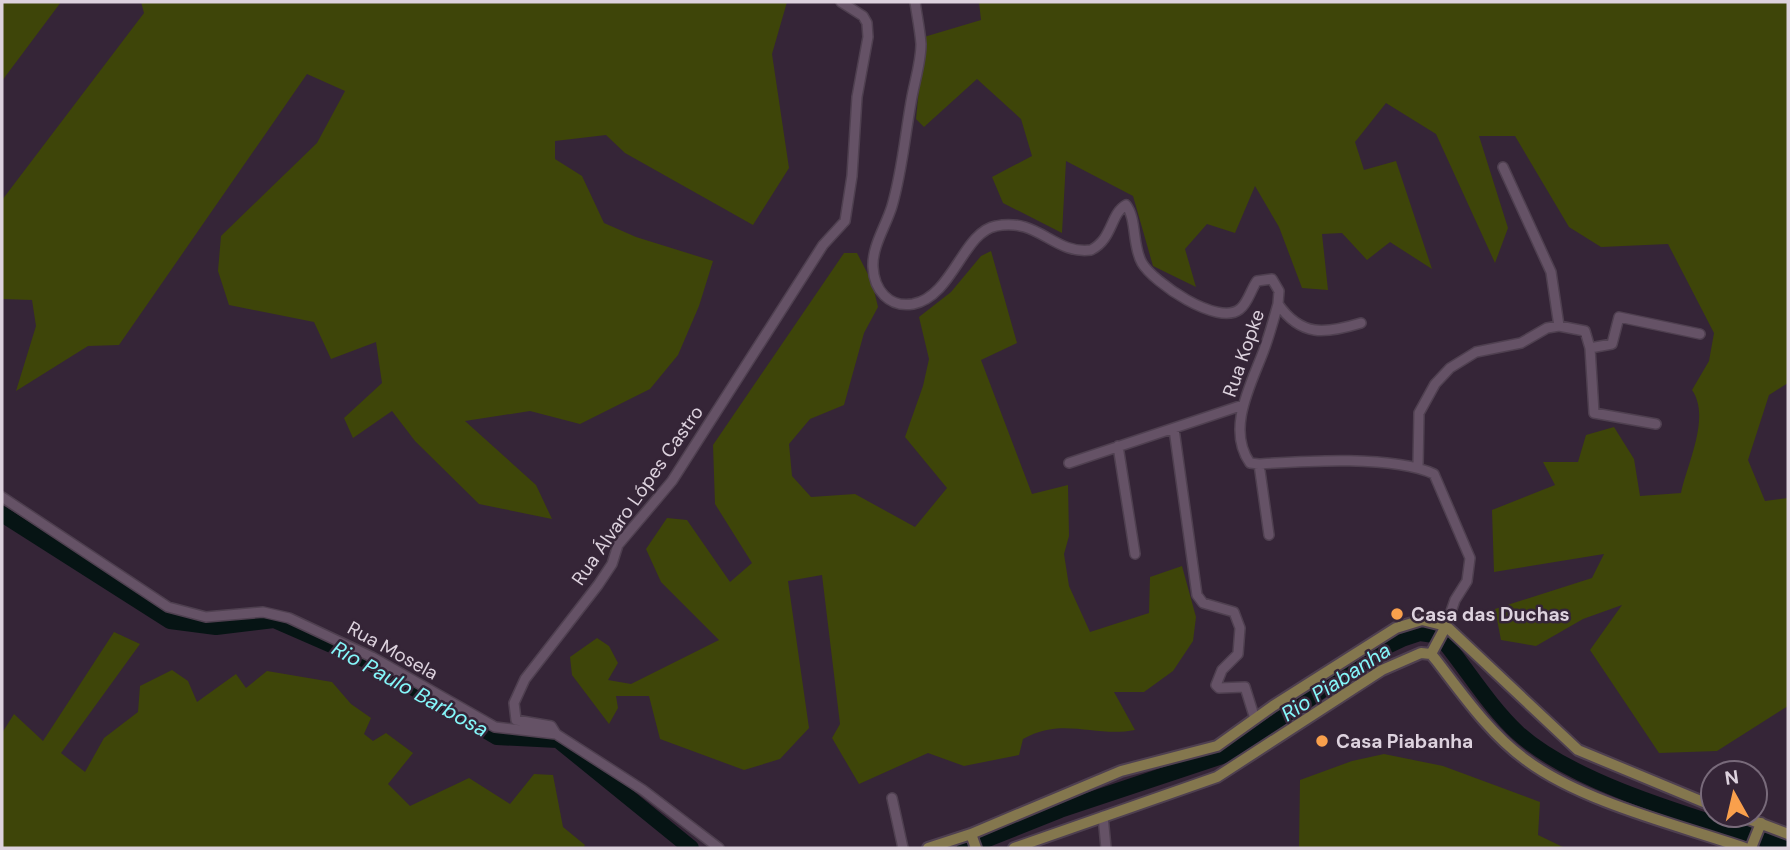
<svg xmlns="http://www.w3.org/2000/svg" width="1790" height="850" font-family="'DM Sans',sans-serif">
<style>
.green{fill:#3e4509}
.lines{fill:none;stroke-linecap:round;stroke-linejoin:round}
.river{stroke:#061414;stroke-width:16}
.minor-casing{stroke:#4f4050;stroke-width:12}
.major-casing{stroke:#4f4050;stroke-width:14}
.minor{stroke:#655266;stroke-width:9}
.major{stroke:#84774e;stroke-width:10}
.poi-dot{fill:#f9a04c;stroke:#352537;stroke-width:2.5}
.labels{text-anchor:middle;stroke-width:5;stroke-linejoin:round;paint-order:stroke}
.street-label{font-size:19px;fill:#ddd2de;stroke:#352537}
.poi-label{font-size:19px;font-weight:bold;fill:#ddd2de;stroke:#352537;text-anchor:start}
.water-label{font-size:21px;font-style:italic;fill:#85f7fa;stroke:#352537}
</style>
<rect width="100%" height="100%" fill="#352537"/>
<path class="green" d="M 2,2 L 61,2 L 2,81 Z
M 141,2 L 787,2 L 772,54 L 789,168 L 753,225 L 625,153 L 606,135 L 555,141 L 555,159 L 582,176 L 604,223 L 636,237 L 713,261 L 699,306 L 678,355 L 650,389 L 580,424 L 530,411 L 465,421 L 536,485 L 552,519 L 479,504 L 415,441 L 392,411 L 353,438 L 344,418 L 382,383 L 376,342 L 331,359 L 314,322 L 229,305 L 218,271 L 221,236 L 317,143 L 345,91 L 307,74 L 119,345 L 88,346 L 16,391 L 36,326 L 32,300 L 2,299 L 2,200 L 144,13 Z
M 979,2 L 1788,2 L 1788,383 L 1769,395 L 1748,460 L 1765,501 L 1788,498 L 1788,706 L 1717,751 L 1659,753 L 1590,650 L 1622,605 L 1583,619 L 1536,646 L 1501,640 L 1495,609 L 1592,578 L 1604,554 L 1494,572 L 1492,510 L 1555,485 L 1543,462 L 1578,462 L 1586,435 L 1614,427 L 1634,459 L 1640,496 L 1681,493 C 1687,464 1711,417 1692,390 L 1709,361 L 1714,333 L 1668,244 L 1601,247 L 1569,227 L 1515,136 L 1479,136 L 1508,228 L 1495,263 L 1436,134 L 1386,103 L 1355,142 L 1364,170 L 1396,161 L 1432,269 L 1390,242 L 1367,260 L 1342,233 L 1322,234 L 1328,290 L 1302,288 L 1279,227 L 1255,186 L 1235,233 L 1207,224 L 1185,249 L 1196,287 L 1153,266 L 1133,196 L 1066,161 L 1062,233 L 1003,203 L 992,177 L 1032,156 L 1021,119 L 977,79 L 924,127 L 916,119 L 924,37 L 981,20 Z
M 991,251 L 1017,343 L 981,360 L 1032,494 L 1068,485 L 1069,536 L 1064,554 L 1069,586 L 1090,632 L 1149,613 L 1150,577 L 1182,566 L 1196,617 L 1193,641 L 1173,671 L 1144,692 L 1114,692 L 1135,730 C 1095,738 1063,716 1023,739 L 1019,755 L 964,766 L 928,753 L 859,784 L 832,738 L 840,724 L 822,575 L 788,581 L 809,728 L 780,759 L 744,770 L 660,739 L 649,696 L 616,696 L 618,708 L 609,724 L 572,675 L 570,657 L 597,638 L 609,646 L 618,663 L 608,680 L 631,684 L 719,640 L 661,582 L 646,549 L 667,518 L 687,520 L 730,582 L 752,563 L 715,504 L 713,445 L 844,253 L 857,253 L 872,282 L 878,307 L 864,333 L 844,405 L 810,419 L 789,444 L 792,476 L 811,497 L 855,494 L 915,527 L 947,488 L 905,437 L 923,386 L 929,359 L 919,317 L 951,292 L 981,256 Z
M 114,632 L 140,644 L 61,753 L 85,772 L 104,738 L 138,712 L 140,686 L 172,670 L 188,681 L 197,702 L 236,674 L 246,688 L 267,671 L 332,682 L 351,704 L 371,718 L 364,734 L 373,741 L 386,733 L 413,753 L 388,784 L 410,806 L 469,778 L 510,804 L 534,774 L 553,775 L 563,827 L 585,845 L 583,848 L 2,848 L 2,733 L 14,714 L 43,741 Z
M 1384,754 L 1443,766 L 1540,802 L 1538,835 L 1565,848 L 1299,848 L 1300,780 L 1352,761 Z"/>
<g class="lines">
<path class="river" d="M 2,514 L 170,621 L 216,627 L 274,620 L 368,661 L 497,737 L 558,740 L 691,848
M 965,848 L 1060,810 L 1231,753 L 1383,648 L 1402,639 L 1420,633 L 1434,635 L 1447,645 C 1470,674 1491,708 1518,733 C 1579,788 1710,821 1788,847"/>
<defs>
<path id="minor" d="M 915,2 C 917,16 920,30 921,44 C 921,63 914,83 911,102 C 905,136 902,172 892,206 C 886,226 872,246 873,267 C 874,290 889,308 913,304 C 953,296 963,232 996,226 C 1038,217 1054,255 1091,250 C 1113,239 1110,214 1126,205 C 1137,219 1132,246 1142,263 C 1153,282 1218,327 1240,309 C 1248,303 1251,289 1257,281 L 1272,279 L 1279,291 L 1278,304 C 1274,318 1270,333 1265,347 C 1253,381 1225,428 1250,463 L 1259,464 C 1305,461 1393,455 1434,474 L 1470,558 L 1467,581 L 1455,600 L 1446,626
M 1503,167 L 1551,272 L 1559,326
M 1278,304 C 1301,337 1325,334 1361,323
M 1590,348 L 1612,344 L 1619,317 L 1700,334
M 1174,429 L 1197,595 L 1203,603 L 1234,612 L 1240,628 L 1238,654 L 1222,670 L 1216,685 L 1219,688 L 1245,687 L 1255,719
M 1118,446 L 1135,554
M 1069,463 L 1243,405
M 1259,464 L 1269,535
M 1418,466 L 1419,413 L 1435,384 L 1450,368 L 1476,352 L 1521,343 L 1547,328 L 1559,326 L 1585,331 L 1590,348 L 1594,413 L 1656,424
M 2,497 L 168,607 L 206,617 L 263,612 L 289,618 L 372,657 L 495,727 L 556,734 L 643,790 L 719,848
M 556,734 L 551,726 L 516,720 L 514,703 L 525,679 L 598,585 L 612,564 L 618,545 L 672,481 L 823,245 L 845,221 L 852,176 L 857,97 L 868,37 L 867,23 L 863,16 L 841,2
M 892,798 L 903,848
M 1103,816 L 1106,848"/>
<path id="major" d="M 1431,654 L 1446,626
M 1738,815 L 1788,834
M 971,834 L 976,848
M 928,848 L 971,834 L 1121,771 L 1217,746 L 1273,706 L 1396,628 L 1422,620 L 1446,626 L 1578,750 L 1713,806
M 1014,848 L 1217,777 L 1382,670 L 1421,653 L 1431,654 L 1436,660 C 1463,695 1490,734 1526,760 C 1582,802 1678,825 1745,848
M 1751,848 L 1761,823"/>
</defs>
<use href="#minor" class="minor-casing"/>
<use href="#major" class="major-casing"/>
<use href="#minor" class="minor"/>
<use href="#major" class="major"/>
</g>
<g class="poi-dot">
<circle cx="1397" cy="614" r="7"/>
<circle cx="1322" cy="741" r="7"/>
</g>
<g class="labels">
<g class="street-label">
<text transform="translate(1243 353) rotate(-71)" y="7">Rua Kopke</text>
<text transform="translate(637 495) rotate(-55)" y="7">Rua Álvaro Lópes Castro</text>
<text transform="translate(393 650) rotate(29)" y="7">Rua Mosela</text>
</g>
<g class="poi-label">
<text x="1411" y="621">Casa das Duchas</text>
<text x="1336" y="748">Casa Piabanha</text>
</g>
<g class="water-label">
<text transform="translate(1336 682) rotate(-33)" y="7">Rio Piabanha</text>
<text transform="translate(410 689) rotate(29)" y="7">Rio Paulo Barbosa</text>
</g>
</g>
<rect width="1790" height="850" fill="none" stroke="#ddd2de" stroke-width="7"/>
<g transform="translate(1734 794) rotate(352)"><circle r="33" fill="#352537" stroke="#786a7a" stroke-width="2"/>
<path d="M0-5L12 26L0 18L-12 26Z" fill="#f9a04c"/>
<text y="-10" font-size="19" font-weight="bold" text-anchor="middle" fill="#ddd2de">N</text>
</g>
</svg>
